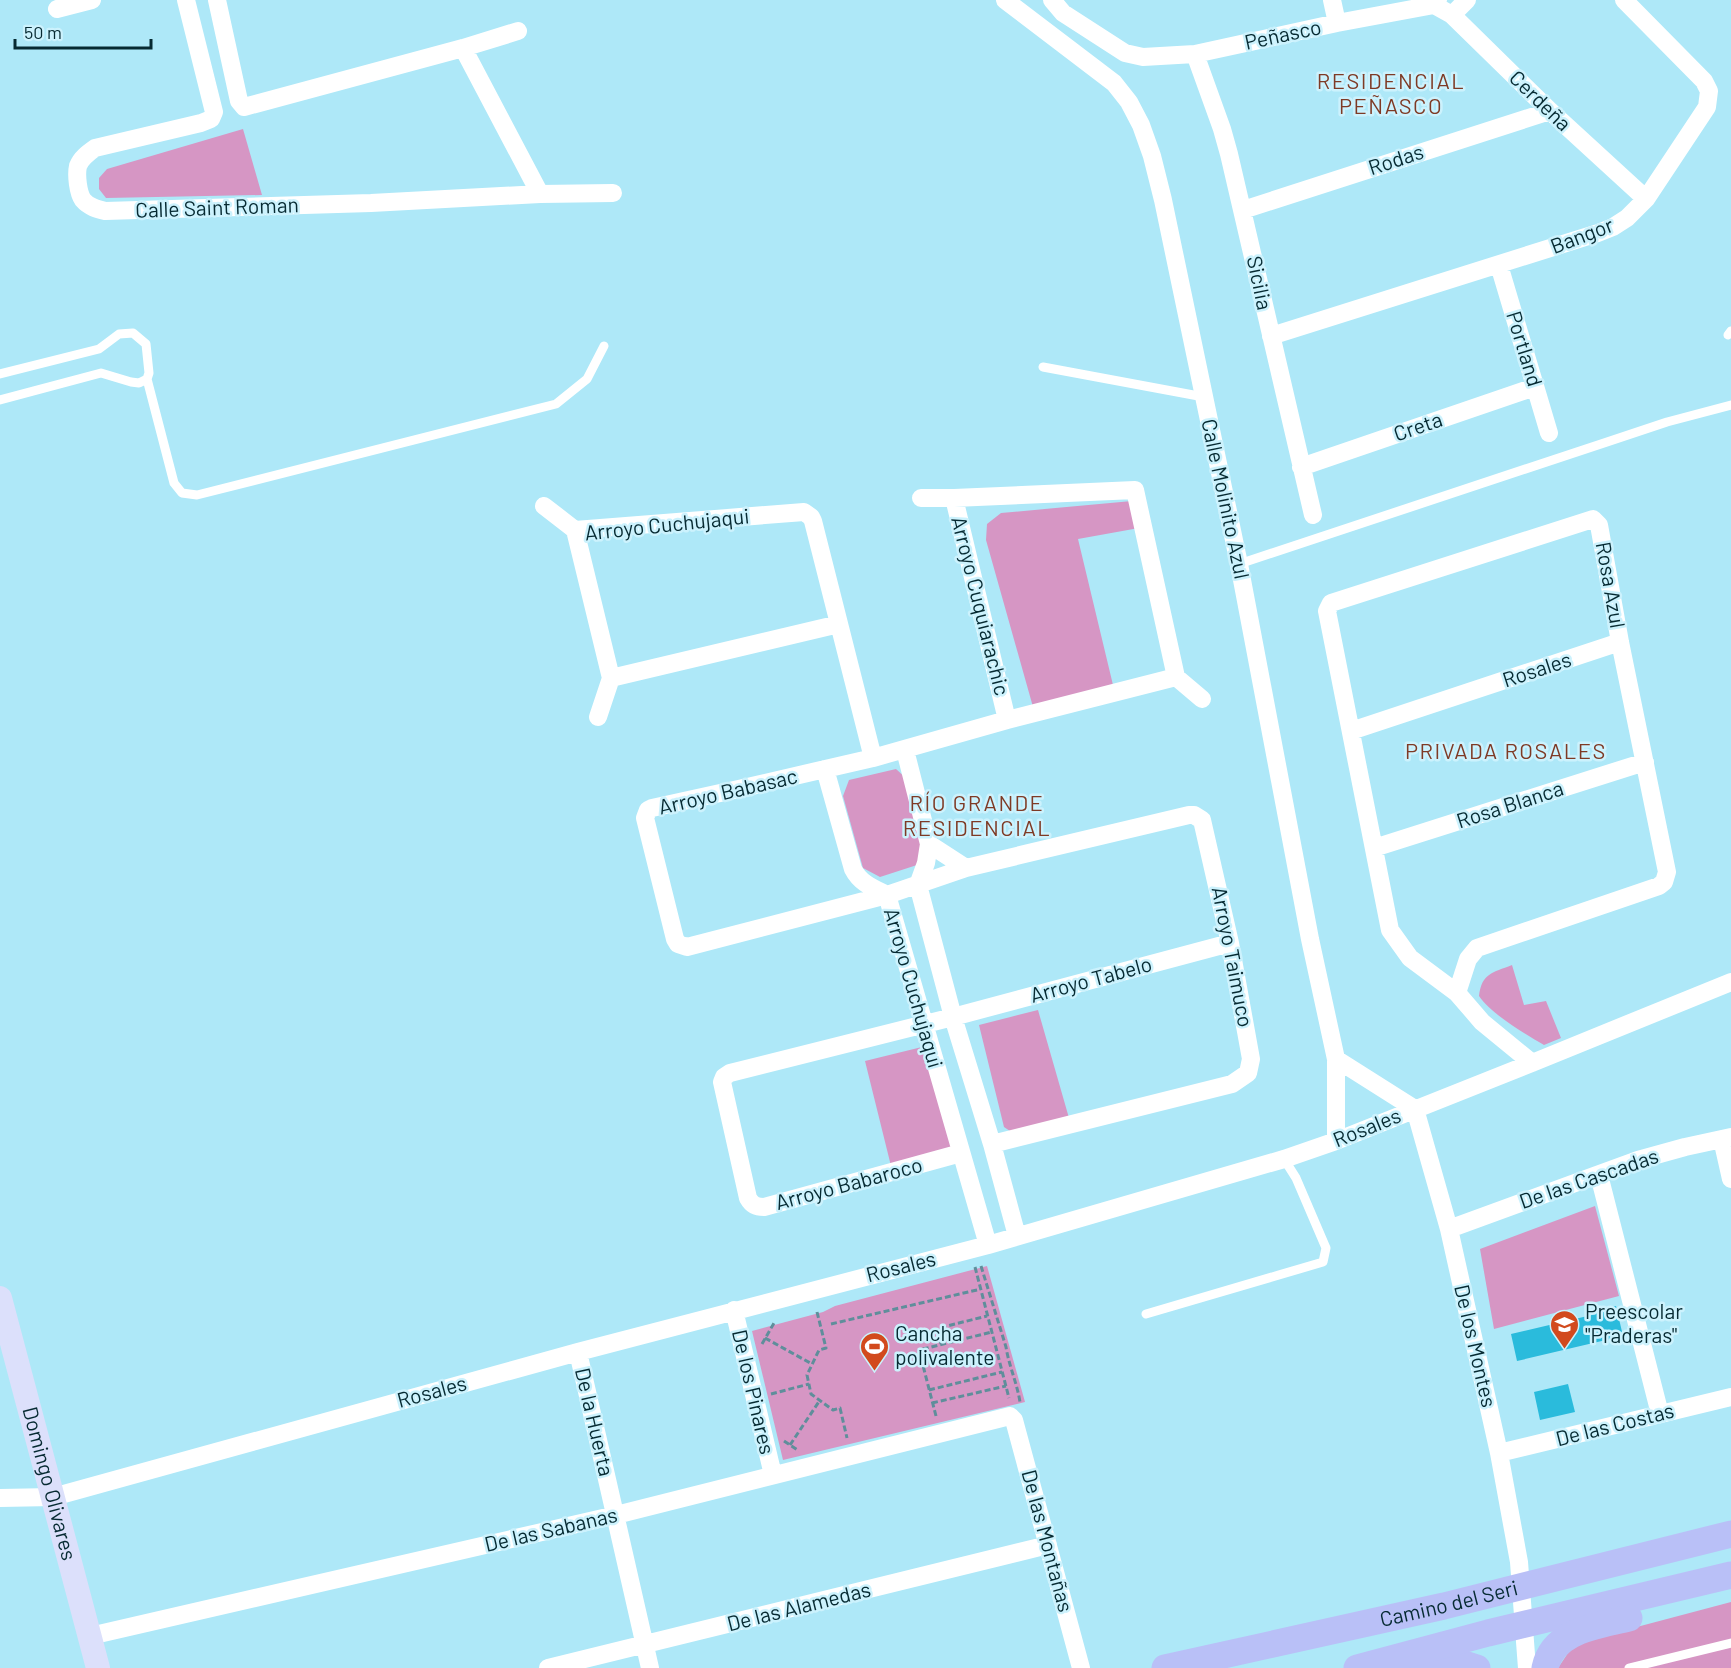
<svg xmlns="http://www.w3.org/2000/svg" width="1731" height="1668" font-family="Barlow,sans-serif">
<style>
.green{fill:#d696c4}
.building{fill:#2abbdc}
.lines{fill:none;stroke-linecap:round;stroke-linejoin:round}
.path{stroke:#5f8e9b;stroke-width:3;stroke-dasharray:6 3;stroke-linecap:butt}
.lane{stroke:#fff;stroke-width:9}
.street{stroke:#fff;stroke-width:18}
.secondary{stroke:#dce0fb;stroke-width:24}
.primary{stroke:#b9c0f7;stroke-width:27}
.labels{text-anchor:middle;stroke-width:5;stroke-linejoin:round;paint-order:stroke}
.street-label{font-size:21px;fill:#062a32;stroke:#ccf2fd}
.poi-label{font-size:21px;fill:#062a32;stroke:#ccf2fd;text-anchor:start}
.neighbourhood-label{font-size:22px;letter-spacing:1.5px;fill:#7e3a25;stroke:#ccf2fd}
</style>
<rect width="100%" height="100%" fill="#aee8f8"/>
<path class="green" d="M 243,129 L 262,195 L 106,198 L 99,189 L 99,178 L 107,169 Z
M 1132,501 L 1139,528 L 1078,539 L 1113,685 L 1033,707 L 986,540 L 987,524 L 1001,513 Z
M 896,769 L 907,779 L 927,849 L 917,865 L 880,877 L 863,868 L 843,796 L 849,780 Z
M 1512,965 L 1524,1005 L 1546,1001 L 1561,1038 L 1544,1045 C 1524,1033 1491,1014 1479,996 C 1482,973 1492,973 1512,965 Z
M 1038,1010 L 1069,1118 L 1013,1133 L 1004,1127 L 979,1025 Z
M 926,1046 L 955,1148 L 891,1166 L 865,1061 Z
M 1595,1206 L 1619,1296 L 1494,1329 L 1480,1249 Z
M 987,1266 L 1025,1402 L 783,1460 L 752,1331 L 823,1312 L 835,1306 Z
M 1731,1602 L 1731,1668 L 1558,1668 L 1570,1650 L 1584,1641 Z"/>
<path class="building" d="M 1616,1306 L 1623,1336 L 1517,1361 L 1511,1334 L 1596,1314 L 1595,1311 Z
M 1568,1384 L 1575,1412 L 1540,1420 L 1534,1392 Z"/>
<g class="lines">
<path class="path" d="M 981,1266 L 1006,1347 C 1009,1366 1017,1383 1020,1402
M 975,1267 L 1009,1398
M 817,1312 L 826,1348 L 819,1350 L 807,1375 L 811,1394 L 833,1410 L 840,1408 L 847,1438
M 831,1324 L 981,1289
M 765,1338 L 812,1364
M 762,1344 L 774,1323
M 941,1344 L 938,1331 L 939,1328 L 987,1316
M 929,1390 L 1002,1372
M 771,1394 L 809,1384
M 932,1403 L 1006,1386
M 936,1416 L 919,1350 L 992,1332
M 784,1441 L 799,1451
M 790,1445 L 820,1400"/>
<path class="lane" d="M 1728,335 L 1731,331
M 1043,367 L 1204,397
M 0,374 L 99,349 L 119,334 L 133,333 L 146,344 L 149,373 L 147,379 L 139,383 L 131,382 L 101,373 L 0,400
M 147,379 L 174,483 L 182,493 L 197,495 L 556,404 L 587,379 L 604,346
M 1239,564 L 1607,442 L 1667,422 L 1731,405
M 1146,1314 L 1323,1262 L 1326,1248 L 1296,1178 L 1284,1159
M 1629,1668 L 1731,1643"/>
<path class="street" d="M 186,0 L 214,112 L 211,119 L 201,123 L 95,148 C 88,153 81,158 78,166 C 76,175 78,193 83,200 C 89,207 97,209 105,211 L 371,203 L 540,194 L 613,193
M 217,0 L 239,101 L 244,107 L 463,48 L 518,31
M 1005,0 L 1114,83 L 1129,102 L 1141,125 L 1152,156 L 1163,200 L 1239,564 L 1310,939 L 1336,1059 L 1336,1141
M 1052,0 L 1063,13 L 1125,53 L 1143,57 L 1195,54 L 1337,23 L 1434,5 L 1438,0
M 1332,0 L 1337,23
M 1434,5 L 1452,15 L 1550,111 L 1646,199
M 57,9 L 92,0
M 1452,15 L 1467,0
M 463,48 L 540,194
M 1195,54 L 1222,129 L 1229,154 L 1313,515
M 1243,210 L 1550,111
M 1499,265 L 1549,433
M 1271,336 L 1598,233 L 1613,227 L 1627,218 L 1646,199 L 1707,107 L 1709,91 L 1704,81 L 1624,0
M 1301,467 L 1535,387
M 921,498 L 954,498
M 544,506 L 575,530
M 839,624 L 611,678 L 575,530 L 804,512 L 811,517 L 813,521 L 873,758
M 1176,677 L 1202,699
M 598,717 L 611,678
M 1351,731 L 1620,642
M 905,750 L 929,844 L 926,863 L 918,885 L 953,1017 L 992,1144 L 1017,1236
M 825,769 L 853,869 C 860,883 873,888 887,895 L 988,1245
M 929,844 L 966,868
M 1374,848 L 1645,762
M 1457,993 L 1468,959 L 1477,948 L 1659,886 L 1664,882 L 1667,872 L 1620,642 L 1599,525 L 1593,519 L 1331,603 L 1327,611 L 1390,930 L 1410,958 L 1457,993 L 1482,1022 L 1532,1063
M 1336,1059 L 1415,1109 L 1449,1229 L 1499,1453 L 1519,1562 L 1527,1668
M 1722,1139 L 1731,1179
M 992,1144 L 1232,1084 L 1248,1073 L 1251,1059 L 1230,943 L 1202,820 L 1194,815 L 1189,815 L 966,868 L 887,895 L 687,947 L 678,944 L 675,939 L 645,818 L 648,810 L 652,808 L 743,788 L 873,758 L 1007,720 L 1176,677 L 1135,490 L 954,498 L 1007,720
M 961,1153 L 764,1207 C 756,1207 752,1205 748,1198 L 722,1082 L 724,1077 L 730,1073 L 953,1017 L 1230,943
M 1599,1175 L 1660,1414
M 1449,1229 L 1638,1160 L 1685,1147 L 1731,1137
M 734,1310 L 773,1475
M 578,1352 L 650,1668
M 1499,1453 L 1731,1397
M 0,1498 L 53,1497 L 578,1352 L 988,1245 L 1284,1159 L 1336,1141 L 1532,1063 L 1731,982
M 90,1636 L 616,1515 L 1010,1416 L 1014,1420 L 1081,1668
M 548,1668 L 1048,1545"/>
<path class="secondary" id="s1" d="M 0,1298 L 98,1668"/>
<g class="primary">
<path d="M 1420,1662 L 1452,1660 L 1477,1668"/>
<path id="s2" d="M 1165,1668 L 1444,1606 L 1731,1534"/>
<path d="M 1357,1668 L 1488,1633 L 1731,1575"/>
<path d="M 1545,1668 C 1553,1630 1597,1626 1629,1618"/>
</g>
</g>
<defs>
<symbol id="school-pin" viewBox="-11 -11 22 30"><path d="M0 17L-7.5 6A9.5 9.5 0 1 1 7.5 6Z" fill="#d24a1d" stroke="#ccf2fd"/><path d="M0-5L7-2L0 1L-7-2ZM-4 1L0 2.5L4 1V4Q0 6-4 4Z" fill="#fff"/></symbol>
<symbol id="stadium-pin" viewBox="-11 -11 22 30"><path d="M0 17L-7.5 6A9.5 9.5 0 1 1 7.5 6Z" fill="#d24a1d" stroke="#ccf2fd"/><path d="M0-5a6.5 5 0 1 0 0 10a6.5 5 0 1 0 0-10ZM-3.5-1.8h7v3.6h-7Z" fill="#fff"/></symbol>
</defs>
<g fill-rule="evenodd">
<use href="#school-pin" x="1548" y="1308" width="33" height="45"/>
<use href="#stadium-pin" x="858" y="1330" width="33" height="45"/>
</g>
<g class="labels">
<g class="street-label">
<text transform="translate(1283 35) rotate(-12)" y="7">Peñasco</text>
<text transform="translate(1540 101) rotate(44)" y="7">Cerdeña</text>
<text transform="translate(1396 160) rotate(-18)" y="7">Rodas</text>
<text transform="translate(217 208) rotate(-2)" y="7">Calle Saint Roman</text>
<text transform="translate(1582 236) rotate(-21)" y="7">Bangor</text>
<text transform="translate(1259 283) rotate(78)" y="7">Sicilia</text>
<text transform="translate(1524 349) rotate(73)" y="7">Portland</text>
<text transform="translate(1418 427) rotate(-19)" y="7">Creta</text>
<text transform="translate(1225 499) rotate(78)" y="7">Calle Molinito Azul</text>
<text transform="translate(667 525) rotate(-6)" y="7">Arroyo Cuchujaqui</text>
<text transform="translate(1610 585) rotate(80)" y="7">Rosa Azul</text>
<text transform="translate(980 606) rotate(76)" y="7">Arroyo Cuquiarachic</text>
<text transform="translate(1537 670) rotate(-18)" y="7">Rosales</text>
<text transform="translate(728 792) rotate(-13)" y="7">Arroyo Babasac</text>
<text transform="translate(1510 805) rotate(-18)" y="7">Rosa Blanca</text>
<text transform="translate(1232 957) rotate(79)" y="7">Arroyo Taimuco</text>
<text transform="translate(1091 980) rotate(-15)" y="7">Arroyo Tabelo</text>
<text transform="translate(913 988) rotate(74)" y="7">Arroyo Cuchujaqui</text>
<text transform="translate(1367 1128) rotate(-22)" y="7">Rosales</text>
<text transform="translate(1589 1179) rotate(-19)" y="7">De las Cascadas</text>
<text transform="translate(849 1184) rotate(-15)" y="7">Arroyo Babaroco</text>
<text transform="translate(901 1267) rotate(-14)" y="7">Rosales</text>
<text transform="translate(1475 1346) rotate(77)" y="7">De los Montes</text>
<text transform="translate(432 1392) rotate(-15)" y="7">Rosales</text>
<text transform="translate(753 1392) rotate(77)" y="7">De los Pinares</text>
<text transform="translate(594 1422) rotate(77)" y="7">De la Huerta</text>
<text transform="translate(1615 1425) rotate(-14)" y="7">De las Costas</text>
<text dy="7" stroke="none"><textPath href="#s1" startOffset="192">Domingo Olivares</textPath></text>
<text transform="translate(551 1530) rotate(-13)" y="7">De las Sabanas</text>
<text transform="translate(1047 1541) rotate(75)" y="7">De las Montañas</text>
<text dy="7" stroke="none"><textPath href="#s2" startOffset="291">Camino del Seri</textPath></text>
<text transform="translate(799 1607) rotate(-14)" y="7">De las Alamedas</text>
</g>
<g class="poi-label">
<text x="1585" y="1319">Preescolar<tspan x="1585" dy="24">"Praderas"</tspan></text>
<text x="895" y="1341">Cancha<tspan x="895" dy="24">polivalente</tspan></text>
</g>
<g class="neighbourhood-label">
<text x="1391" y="89">RESIDENCIAL<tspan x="1391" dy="25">PEÑASCO</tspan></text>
<text x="1506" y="759">PRIVADA ROSALES</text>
<text x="977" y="811">RÍO GRANDE<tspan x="977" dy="25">RESIDENCIAL</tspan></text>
</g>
</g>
<path d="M15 39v9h136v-9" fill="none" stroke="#062a32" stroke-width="3"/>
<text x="24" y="39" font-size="18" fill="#062a32" stroke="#ccf2fd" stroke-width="4.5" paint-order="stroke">50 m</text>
</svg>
